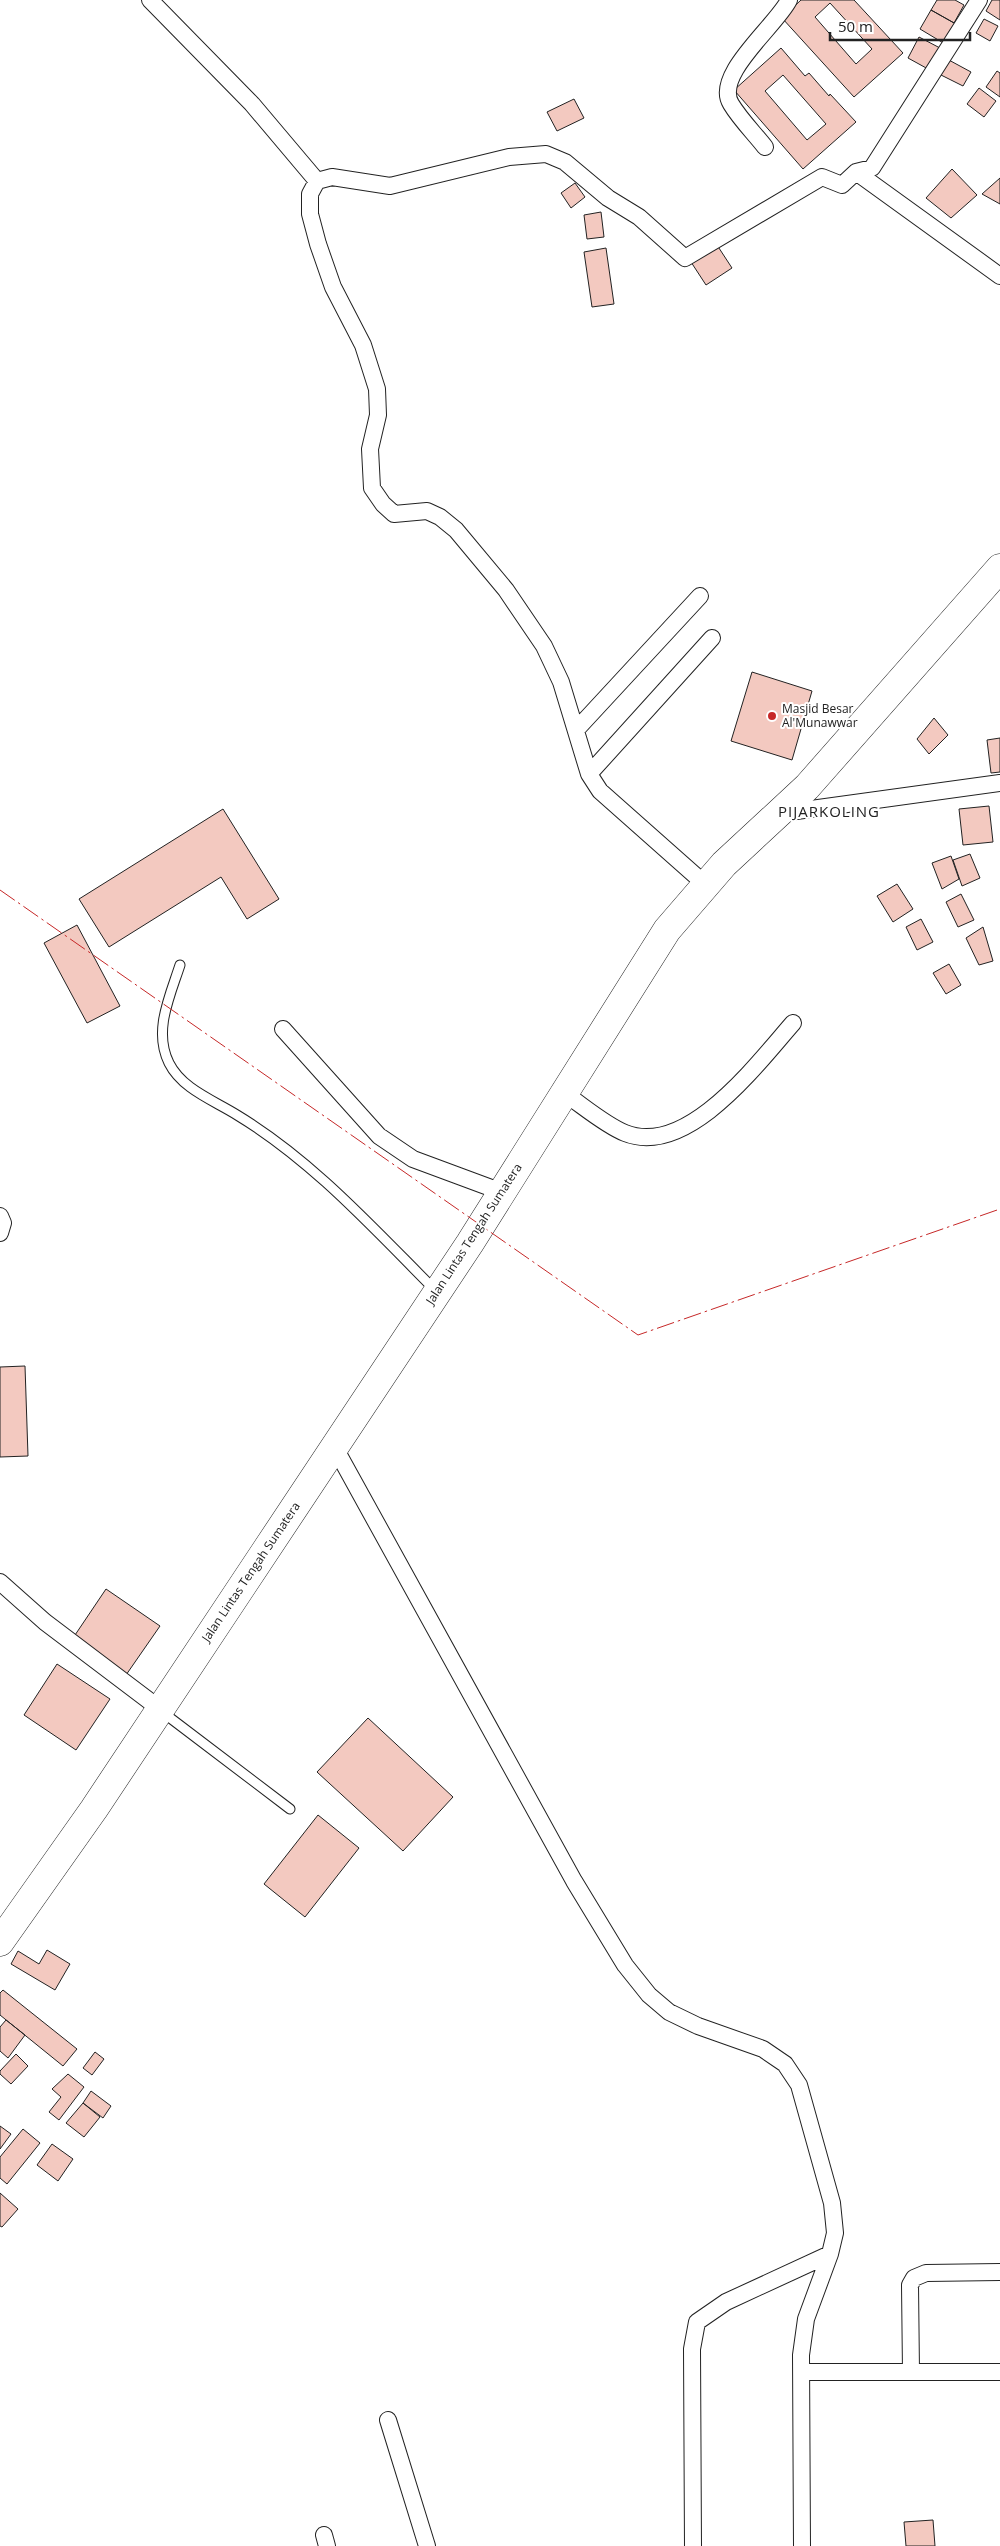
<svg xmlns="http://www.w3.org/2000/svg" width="1000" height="2546" font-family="'Open Sans',sans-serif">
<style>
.building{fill:#f3c9c0;stroke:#222;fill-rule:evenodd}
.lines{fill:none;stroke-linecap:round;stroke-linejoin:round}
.lane-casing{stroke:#222;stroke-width:11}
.street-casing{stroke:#222;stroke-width:18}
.highway-casing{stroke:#222;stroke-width:29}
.lane{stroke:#fff;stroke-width:9}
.street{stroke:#fff;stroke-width:16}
.highway{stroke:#fff;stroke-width:28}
.power{stroke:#c62828;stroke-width:1;stroke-dasharray:18 4 2.5 4;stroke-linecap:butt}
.poi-dot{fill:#c62828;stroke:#fff;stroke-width:2}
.labels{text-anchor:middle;stroke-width:4;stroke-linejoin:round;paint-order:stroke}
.poi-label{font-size:12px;fill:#222;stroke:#fff;text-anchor:start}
.street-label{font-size:12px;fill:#222;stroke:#fff}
.quarter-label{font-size:15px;letter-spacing:1px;fill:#222;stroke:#fff}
</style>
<rect width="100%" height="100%" fill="#fff"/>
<path class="building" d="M 801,0 L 854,0 L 903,53 L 854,97 L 782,18 ZM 830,3 L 872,49 L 856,64 L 815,17 Z
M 937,0 L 955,0 L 964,5 L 954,23 L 931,10 Z
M 992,0 L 1000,0 L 1000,20 L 986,11 Z
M 931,10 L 956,24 L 945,44 L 920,29 Z
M 984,19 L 998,26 L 990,41 L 976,33 Z
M 919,37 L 940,48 L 928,69 L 908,58 Z
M 781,48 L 805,76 L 809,73 L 829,96 L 830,94 L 856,122 L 803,169 L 734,90 ZM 783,75 L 826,124 L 807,140 L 765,91 Z
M 947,59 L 971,72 L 963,86 L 939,74 Z
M 997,71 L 1000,73 L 1000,97 L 986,87 Z
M 979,88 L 996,101 L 984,117 L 967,104 Z
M 574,99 L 584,118 L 557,131 L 547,112 Z
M 952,169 L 977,195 L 951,218 L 926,198 Z
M 1000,178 L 1000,204 L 982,194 Z
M 575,183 L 585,197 L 571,208 L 561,193 Z
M 601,212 L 604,237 L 587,239 L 584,215 Z
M 717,245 L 732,268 L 706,285 L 691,262 Z
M 606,248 L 614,304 L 592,307 L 584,252 Z
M 752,672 L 812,691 L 792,760 L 731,741 Z
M 934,718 L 948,735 L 929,754 L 917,739 Z
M 1000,738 L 1000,772 L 991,773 L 987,740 Z
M 989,806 L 993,842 L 963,845 L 959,809 Z
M 223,809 L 279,899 L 247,919 L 221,877 L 109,947 L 79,899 Z
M 970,854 L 980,878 L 962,886 L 953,860 Z
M 951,856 L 959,879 L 942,889 L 932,863 Z
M 897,884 L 913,909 L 893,922 L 877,896 Z
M 961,894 L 974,920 L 958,927 L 946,902 Z
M 921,919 L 933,942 L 917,950 L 906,927 Z
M 77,925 L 120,1006 L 87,1023 L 44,943 Z
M 983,927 L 993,961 L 979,965 L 966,938 Z
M 949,964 L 961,985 L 946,994 L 933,973 Z
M 25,1366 L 28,1456 L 0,1457 L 0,1367 Z
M 106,1589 L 160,1626 L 126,1675 L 73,1638 Z
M 57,1664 L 110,1699 L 76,1750 L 24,1715 Z
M 368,1718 L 453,1797 L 403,1851 L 317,1772 Z
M 318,1815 L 359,1848 L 305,1917 L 264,1884 Z
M 47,1950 L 70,1964 L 55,1990 L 11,1964 L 18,1951 L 39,1964 Z
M 3,1990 L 77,2049 L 63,2066 L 0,2015 L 0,1993 Z
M 6,2020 L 25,2035 L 8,2058 L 0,2051 L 0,2027 Z
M 95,2052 L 104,2059 L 92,2075 L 83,2068 Z
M 16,2054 L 28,2066 L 11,2084 L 0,2074 L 0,2071 Z
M 68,2074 L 84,2087 L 59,2120 L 49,2112 L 61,2097 L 52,2089 Z
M 91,2091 L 111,2106 L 103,2118 L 83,2103 Z
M 83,2103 L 100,2117 L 84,2137 L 66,2123 Z
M 0,2126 L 11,2134 L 0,2149 Z
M 23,2129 L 40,2143 L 7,2184 L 0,2178 L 0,2157 Z
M 52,2144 L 73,2159 L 58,2181 L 37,2165 Z
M 0,2193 L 18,2209 L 2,2227 L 0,2226 Z
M 933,2520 L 935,2546 L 906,2546 L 904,2522 Z"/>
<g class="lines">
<defs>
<path id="lane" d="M 180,965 C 170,996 153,1031 169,1063 C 182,1089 213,1100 237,1115 C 313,1161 373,1228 435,1290
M 161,1711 L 290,1809"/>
<path id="street" d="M 150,0 L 252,104 L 317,181
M 979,0 L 872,168 L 856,172 L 1000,276
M 765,147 C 754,133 740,119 731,104 C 713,75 776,26 789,0
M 576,730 L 700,596
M 589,774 L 561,682 L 544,646 L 506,590 L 456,530 L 440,517 L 427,511 L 394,514 L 383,504 L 372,488 L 370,449 L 378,415 L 377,389 L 363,345 L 333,287 L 318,244 L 310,214 L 310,194 L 317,181 L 332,177 L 390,186 L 509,157 L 546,154 L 565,162 L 608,198 L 639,217 L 685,258 L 822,177 L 842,185 L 856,172
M 782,813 L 1000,783
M 706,885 L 600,791 L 589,774 L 712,638
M 283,1029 L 379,1136 L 413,1159 L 502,1192
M 564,1093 C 582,1105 605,1125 625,1133 C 687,1158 757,1064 793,1023
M 0,1216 L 3,1223 L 0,1233
M 334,1446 L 574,1881 L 625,1965 L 649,1995 L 669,2012 L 698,2026 L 763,2049 L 785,2064 L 799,2085 L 832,2203 L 835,2233 L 830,2254 L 806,2319 L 801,2355 L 802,2546
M 0,1582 L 45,1622 L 160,1709
M 802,2372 L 1000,2372
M 911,2372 L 910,2285 L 914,2278 L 926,2273 L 1000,2272
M 388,2420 L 427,2546
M 324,2535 L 327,2546
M 693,2546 L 692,2349 L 697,2322 L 726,2302 L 830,2254"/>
<path id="highway" d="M 0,1942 L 94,1809 L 470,1243 L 667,930 L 724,864 L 807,787 L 1000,568"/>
</defs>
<use href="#lane" class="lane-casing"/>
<use href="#street" class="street-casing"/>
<use href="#highway" class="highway-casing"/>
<use href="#lane" class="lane"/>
<use href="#street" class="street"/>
<use href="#highway" class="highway"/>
<path class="power" d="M 0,890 L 638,1335 L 1000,1209"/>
</g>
<circle class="poi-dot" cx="772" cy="716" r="5"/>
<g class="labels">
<g class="poi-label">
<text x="782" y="713">Masjid Besar<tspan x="782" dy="14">Al'Munawwar</tspan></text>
</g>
<g class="street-label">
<text transform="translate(474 1234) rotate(-57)" y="4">Jalan Lintas Tengah Sumatera</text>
<text transform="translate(251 1572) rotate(-56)" y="4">Jalan Lintas Tengah Sumatera</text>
</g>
<g class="quarter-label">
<text x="829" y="817">PIJARKOLING</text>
</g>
</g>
<path d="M830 32v8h140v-8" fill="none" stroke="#222222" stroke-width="2.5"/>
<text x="838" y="32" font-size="15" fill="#222222" stroke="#ffffff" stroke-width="4" paint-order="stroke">50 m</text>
</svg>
